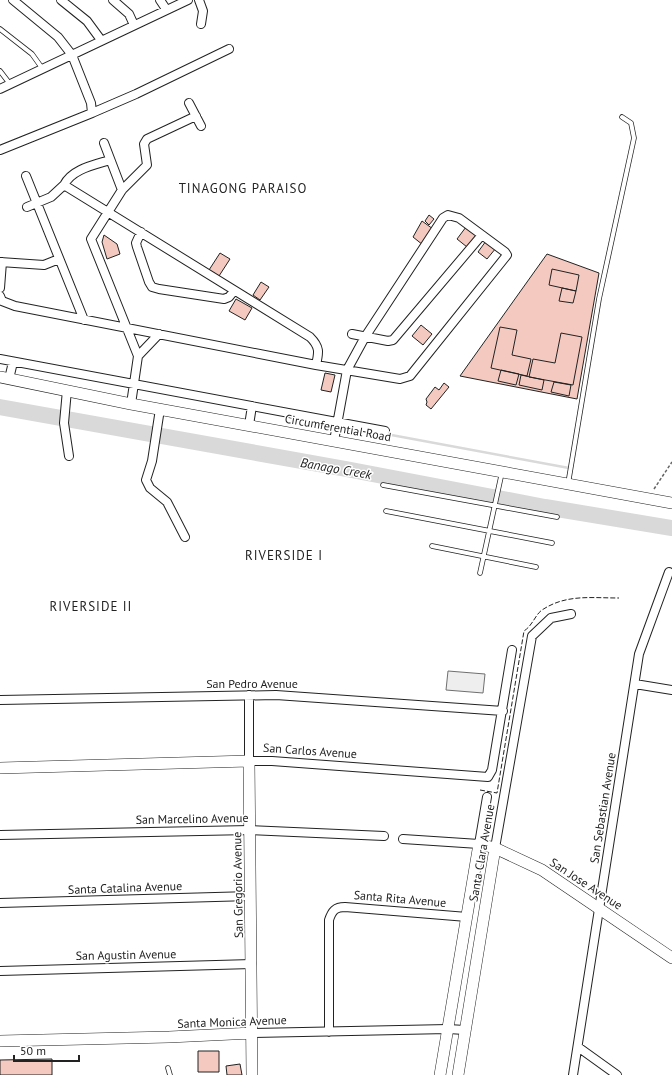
<svg xmlns="http://www.w3.org/2000/svg" width="672" height="1075" font-family="'PT Sans',sans-serif">
<style>
.green{fill:#eee;stroke:#6f6f6f}
.lines{fill:none;stroke-linecap:round;stroke-linejoin:round}
.stream{stroke:#d9d9d9;stroke-width:2.5}
.river{stroke:#d9d9d9;stroke-width:16}
.building{fill:#f3c9c0;stroke:#222}
.lane-casing{stroke:#222;stroke-width:5.5}
.street-casing{stroke:#222;stroke-width:10}
.secondary-casing{stroke:#222;stroke-width:12}
.path{stroke:#646464;stroke-width:1.5;stroke-dasharray:3 2;stroke-linecap:butt}
.lane{stroke:#fff;stroke-width:4}
.street{stroke:#fff;stroke-width:8}
.secondary{stroke:#fff;stroke-width:11}
.fence{stroke:#222;stroke-width:1;stroke-dasharray:5 2;stroke-linecap:butt}
.labels{text-anchor:middle;stroke-width:3;stroke-linejoin:round;paint-order:stroke}
.street-label{font-size:12px;fill:#222;stroke:#fff}
.neighbourhood-label{font-size:13px;letter-spacing:1px;fill:#222;stroke:#fff}
.water-label{font-size:13px;font-style:italic;fill:#222;stroke:#fff}
</style>
<rect width="100%" height="100%" fill="#fff"/>
<path class="green" d="M 448,671 L 485,674 L 483,693 L 446,690 Z"/>
<g class="lines">
<path class="stream" d="M 386,434 L 569,468"/>
<path class="river" d="M 0,407 L 346,469 L 545,507 L 672,528"/>
</g>
<path class="building" d="M 429,215 L 434,219 L 429,225 L 425,221 Z
M 422,221 L 433,229 L 423,245 L 413,237 Z
M 466,227 L 477,235 L 467,247 L 457,239 Z
M 104,235 L 117,244 L 120,254 L 107,259 L 102,242 Z
M 486,241 L 496,248 L 487,259 L 478,252 Z
M 220,253 L 230,259 L 219,276 L 209,270 Z
M 547,254 L 599,273 L 577,399 L 460,376 Z
M 552,269 L 579,275 L 576,291 L 549,285 Z
M 261,282 L 269,287 L 260,300 L 253,295 Z
M 562,288 L 576,291 L 573,303 L 559,301 Z
M 236,299 L 252,308 L 245,320 L 229,311 Z
M 421,325 L 432,334 L 423,345 L 412,336 Z
M 500,327 L 517,330 L 512,355 L 531,359 L 527,376 L 491,368 Z
M 561,333 L 582,337 L 573,385 L 529,377 L 533,359 L 555,363 Z
M 501,370 L 519,374 L 516,385 L 498,381 Z
M 325,373 L 335,375 L 331,392 L 321,390 Z
M 521,375 L 544,380 L 542,390 L 519,385 Z
M 554,382 L 571,385 L 569,396 L 551,392 Z
M 444,383 L 449,387 L 431,409 L 426,405 L 427,402 L 426,399 L 435,387 L 439,390 Z
M 198,1051 L 219,1051 L 219,1072 L 198,1072 Z
M 52,1059 L 52,1075 L 0,1075 L 0,1060 Z
M 240,1064 L 242,1075 L 227,1075 L 226,1066 Z"/>
<g class="lines">
<defs>
<path id="lane" d="M 0,29 L 32,54 L 42,68
M 0,71 L 10,84
M 568,484 L 599,299 L 634,138 L 631,123 L 622,117
M 383,485 L 557,517
M 386,511 L 552,543
M 432,546 L 536,567
M 480,573 L 502,472
M 168,1068 L 170,1075"/>
<path id="street" d="M 61,0 L 87,21 L 101,40
M 113,0 L 129,14 L 134,25
M 160,0 L 166,9
M 199,0 L 203,11 L 201,24
M 0,89 L 188,0
M 189,103 L 201,126
M 92,113 L 136,94 L 229,49
M 104,143 L 122,190
M 0,150 L 92,113 L 91,103 L 72,55 L 58,37 L 13,0
M 26,176 L 84,320
M 64,185 C 72,169 94,165 110,160
M 27,207 L 51,197 L 64,185 L 310,337 C 320,347 319,352 316,365
M 141,232 L 136,243 L 137,247 L 149,282 L 152,287 L 159,289 L 224,299 L 229,297 L 234,291
M 0,262 L 44,265 L 59,259
M 0,288 L 2,262
M 0,296 L 2,301 L 15,306 L 316,365 L 400,379 L 410,376 L 507,255 L 505,252 L 459,218 L 448,215 L 443,218 L 365,337 L 347,370 L 334,441
M 352,334 L 388,341 L 393,340 L 481,236
M 138,356 L 159,334
M 0,359 L 385,431
M 9,379 L 13,362
M 67,390 L 64,423 L 69,456
M 131,404 L 138,356 L 91,239 L 122,190 L 147,165 L 144,144 L 147,139 L 196,116
M 160,409 L 152,461 L 146,480 L 150,488 L 167,502 L 185,537
M 249,425 L 252,406
M 635,684 L 672,690
M 249,695 L 249,761 L 272,761 L 488,777 L 492,770 L 512,650
M 0,700 L 276,695 L 503,711
M 0,835 L 250,830 L 384,836
M 403,839 L 479,844 L 487,797
M 495,848 L 532,636 L 551,618 L 571,614
M 0,903 L 251,896
M 0,971 L 252,964
M 329,1032 L 329,920 C 332,911 335,907 345,907 L 467,917
M 253,1033 L 448,1029 L 465,1030
M 578,1047 L 617,1075
M 573,1075 L 639,654 L 669,572"/>
<path id="secondary" d="M 0,377 L 131,404 L 672,503
M 0,768 L 249,761 L 252,1075
M 0,1041 L 169,1037 L 253,1033
M 440,1075 L 479,844 L 495,848 L 542,870 L 672,958
M 458,1075 L 495,848"/>
</defs>
<use href="#lane" class="lane-casing"/>
<use href="#street" class="street-casing"/>
<use href="#secondary" class="secondary-casing"/>
<path class="path" d="M 654,489 L 672,462"/>
<use href="#lane" class="lane"/>
<use href="#street" class="street"/>
<use href="#secondary" class="secondary"/>
<path class="fence" d="M 480,790 L 497,793 L 524,631 C 533,625 535,615 542,610 C 566,594 591,598 619,598"/>
</g>
<g class="labels">
<g class="street-label">
<text transform="translate(338 428) rotate(10)" y="4">Circumferential Road</text>
<text x="252" y="688">San Pedro Avenue</text>
<text transform="translate(310 751) rotate(4)" y="4">San Carlos Avenue</text>
<text transform="translate(603 808) rotate(-81)" y="4">San Sebastian Avenue</text>
<text transform="translate(192 819) rotate(-1)" y="4">San Marcelino Avenue</text>
<text transform="translate(482 853) rotate(-80)" y="4">Santa Clara Avenue</text>
<text transform="translate(586 884) rotate(33)" y="4">San Jose Avenue</text>
<text transform="translate(238 885) rotate(-91)" y="4">San Gregorio Avenue</text>
<text transform="translate(125 888) rotate(-2)" y="4">Santa Catalina Avenue</text>
<text transform="translate(400 899) rotate(5)" y="4">Santa Rita Avenue</text>
<text transform="translate(126 955) rotate(-1)" y="4">San Agustin Avenue</text>
<text transform="translate(232 1022) rotate(-2)" y="4">Santa Monica Avenue</text>
</g>
<g class="neighbourhood-label">
<text x="243" y="193">TINAGONG PARAISO</text>
<text x="284" y="560">RIVERSIDE I</text>
<text x="91" y="611">RIVERSIDE II</text>
</g>
<g class="water-label">
<text transform="translate(336 468) rotate(10)" y="5">Banago Creek</text>
</g>
</g>
<path d="M14 1055v6h65v-6" fill="none" stroke="#222222" stroke-width="2"/>
<text x="20" y="1055" font-size="12" fill="#222222" stroke="#ffffff" stroke-width="3" paint-order="stroke">50 m</text>
</svg>
